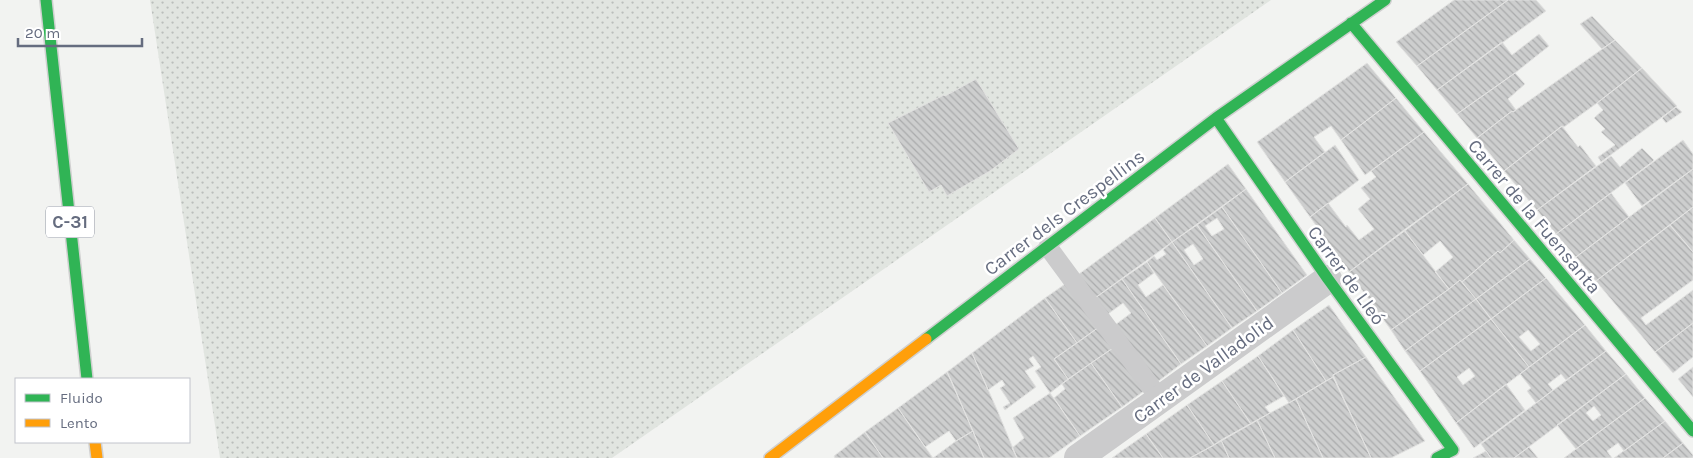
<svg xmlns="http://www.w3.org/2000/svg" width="1693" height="458" font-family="Karla,sans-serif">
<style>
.grass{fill:url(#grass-dots)}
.building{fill:url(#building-back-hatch);stroke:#e2e2e1;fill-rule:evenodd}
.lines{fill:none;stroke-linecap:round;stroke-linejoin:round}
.fast-casing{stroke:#d0d0d0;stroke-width:14}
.slow-casing{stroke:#d0d0d0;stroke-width:14}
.lane{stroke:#cbcbcc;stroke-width:19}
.street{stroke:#cbcbcc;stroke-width:28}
.fast{stroke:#30b455;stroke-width:11}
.slow{stroke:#ff9f0a;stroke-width:11}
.labels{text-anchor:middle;stroke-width:5;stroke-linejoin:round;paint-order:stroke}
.shield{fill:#fff;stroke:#9398a5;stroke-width:1}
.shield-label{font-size:18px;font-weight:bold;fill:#656c7f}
.street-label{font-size:19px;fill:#656c7f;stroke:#fff}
</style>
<defs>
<pattern id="grass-dots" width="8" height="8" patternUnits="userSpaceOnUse" patternTransform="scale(1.25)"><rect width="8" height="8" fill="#e1e5e0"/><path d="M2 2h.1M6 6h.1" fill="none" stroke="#babebb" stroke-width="1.8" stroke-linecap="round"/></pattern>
<pattern id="building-back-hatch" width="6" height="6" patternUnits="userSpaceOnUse" patternTransform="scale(1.25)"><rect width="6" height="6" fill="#cdcece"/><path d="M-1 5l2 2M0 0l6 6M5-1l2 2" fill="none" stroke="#aaabac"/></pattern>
</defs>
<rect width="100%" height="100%" fill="#f2f3f1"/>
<path class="grass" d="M 150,0 L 1271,0 L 612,458 L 220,458 Z"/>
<path class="building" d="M 1454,0 L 1508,0 L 1417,66 L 1396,42 Z
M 1508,0 L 1536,0 L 1546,11 L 1437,90 L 1417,66 Z
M 1592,16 L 1615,40 L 1602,49 L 1580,24 Z
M 1539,34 L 1549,46 L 1515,73 L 1457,114 L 1437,90 L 1502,42 L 1512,55 Z
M 1615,40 L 1642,68 L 1597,103 L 1564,127 L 1562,126 L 1504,171 L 1477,138 L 1512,111 L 1513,112 Z
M 1367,63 L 1396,98 L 1341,140 L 1331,126 L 1314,137 L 1325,152 L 1285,182 L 1257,142 Z
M 1642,68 L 1677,106 L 1601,162 L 1598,157 L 1615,145 L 1601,132 L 1605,129 L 1594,118 L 1603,110 L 1597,103 Z
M 1515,73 L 1525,84 L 1508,99 L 1516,110 L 1513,112 L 1512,111 L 1477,138 L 1457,114 Z
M 976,79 L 1019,149 L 990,171 L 947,196 L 941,185 L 929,192 L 888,123 L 944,95 L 945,96 Z
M 1396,98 L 1424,132 L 1365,175 L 1341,140 Z
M 1676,107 L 1682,112 L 1666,123 L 1662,118 Z
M 1562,126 L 1578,147 L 1580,145 L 1596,166 L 1537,210 L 1504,171 Z
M 1424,132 L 1468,184 L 1349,272 L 1310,217 L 1328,203 L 1346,227 L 1347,225 L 1359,240 L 1374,229 L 1358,209 L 1370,199 L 1361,188 L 1376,177 L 1371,171 Z
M 1683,140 L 1693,154 L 1693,169 L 1642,206 L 1625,183 Z
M 1335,145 L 1359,180 L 1310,217 L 1285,182 Z
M 1642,148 L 1654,160 L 1652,162 L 1556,234 L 1537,210 L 1611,156 L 1620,167 Z
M 1228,164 L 1246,189 L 1172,242 L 1155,218 Z
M 1693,169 L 1693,207 L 1596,281 L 1576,257 Z
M 1468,184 L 1514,240 L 1500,253 L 1498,251 L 1462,282 L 1460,280 L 1449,289 L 1435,272 L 1453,257 L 1440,241 L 1423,255 L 1404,230 Z
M 1246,189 L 1307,275 L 1282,293 L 1222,207 Z
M 1611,193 L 1629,217 L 1576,257 L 1556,234 Z
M 1222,207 L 1282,293 L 1257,311 L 1197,225 ZM 1217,218 L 1224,229 L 1212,236 L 1205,226 Z
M 1693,207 L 1693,252 L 1670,225 Z
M 1155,218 L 1172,242 L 1095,298 L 1079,274 Z
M 1197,225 L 1257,311 L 1232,328 L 1172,242 ZM 1193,244 L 1203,259 L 1194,265 L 1184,250 Z
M 1670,225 L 1693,252 L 1693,280 L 1641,318 L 1646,325 L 1693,290 L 1693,323 L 1655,352 L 1596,281 Z
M 1404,230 L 1449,289 L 1391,330 L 1349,272 Z
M 1514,240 L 1530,259 L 1476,299 L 1462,282 L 1498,251 L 1500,253 Z
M 1172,242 L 1232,328 L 1207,346 L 1147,262 L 1154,256 L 1157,260 L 1166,254 L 1163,250 Z
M 1530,259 L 1546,278 L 1491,319 L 1476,299 Z
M 1147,262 L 1154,273 L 1138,285 L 1146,297 L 1163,285 L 1207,346 L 1181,364 L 1122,279 Z
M 1546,278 L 1585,325 L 1529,367 L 1491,319 ZM 1528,330 L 1540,344 L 1531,351 L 1519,337 Z
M 1122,279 L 1181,364 L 1156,383 L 1115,325 L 1131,313 L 1123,303 L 1108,314 L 1095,298 Z
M 1460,280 L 1476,299 L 1405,351 L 1391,330 L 1449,289 Z
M 1068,282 L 1099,327 L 1077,343 L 1045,298 Z
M 1045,298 L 1077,343 L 1054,359 L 1068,379 L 1050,393 L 1035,371 L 1041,367 L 1033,356 L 1029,359 L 1034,366 L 1025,371 L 1036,387 L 1005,410 L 1003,407 L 1010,403 L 1000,388 L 1005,385 L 1002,380 L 988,390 L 972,353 Z
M 1476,299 L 1491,319 L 1420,371 L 1405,351 Z
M 1329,305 L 1366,357 L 1333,375 L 1333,377 L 1326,381 L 1293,330 Z
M 1491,319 L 1529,367 L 1456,423 L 1420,371 ZM 1469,368 L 1475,376 L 1463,385 L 1457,377 Z
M 1693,323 L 1693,357 L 1673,373 L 1655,352 Z
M 1585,325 L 1606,351 L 1566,380 L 1561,374 L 1548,384 L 1553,390 L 1536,403 L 1527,391 L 1531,388 L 1520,374 Z
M 1099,327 L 1113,348 L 1068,379 L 1054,359 Z
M 1293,330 L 1326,381 L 1289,403 L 1258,356 Z
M 1113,348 L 1144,391 L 1122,407 L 1091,363 Z
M 1606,351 L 1626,374 L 1514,458 L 1491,458 L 1481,444 Z
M 972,353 L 998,412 L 1017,458 L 984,458 L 952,382 L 947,372 Z
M 1258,356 L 1284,396 L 1265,407 L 1270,413 L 1251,424 L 1222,381 Z
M 1366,357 L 1425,441 L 1391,458 L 1371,458 L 1333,375 Z
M 1091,363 L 1122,407 L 1080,436 L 1054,398 L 1065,389 L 1062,384 Z
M 1693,367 L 1693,397 L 1678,379 Z
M 947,372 L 973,431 L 956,441 L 949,431 L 925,447 L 898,408 Z
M 1626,374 L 1645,398 L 1576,449 L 1557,425 ZM 1594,406 L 1601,415 L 1593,421 L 1586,413 Z
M 1333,377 L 1368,451 L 1371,458 L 1323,458 L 1296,399 Z
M 1222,381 L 1251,424 L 1214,445 L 1187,405 Z
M 1506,384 L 1525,410 L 1474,448 L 1456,423 Z
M 1050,393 L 1080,436 L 1049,458 L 1017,458 L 1012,448 L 1024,438 L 1013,418 Z
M 1645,398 L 1665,421 L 1624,451 L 1618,443 L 1607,451 L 1612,458 L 1564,458 Z
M 1296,399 L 1309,428 L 1323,458 L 1275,458 L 1257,420 Z
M 1187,405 L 1214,445 L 1190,458 L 1163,458 L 1146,434 Z
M 898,408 L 914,431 L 933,458 L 883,458 L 865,432 Z
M 1257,420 L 1275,458 L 1229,458 L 1221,440 Z
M 1665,421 L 1683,443 L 1663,458 L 1614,458 Z
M 973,431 L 984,458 L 933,458 L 956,441 Z
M 865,432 L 883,458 L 835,458 L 834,456 Z
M 1146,434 L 1163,458 L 1112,458 L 1123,450 Z
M 1221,440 L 1229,458 L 1190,458 L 1214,445 Z
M 1683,443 L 1693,455 L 1693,458 L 1663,458 Z
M 1529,447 L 1538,458 L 1514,458 Z
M 1486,451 L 1491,458 L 1473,458 Z"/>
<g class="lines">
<defs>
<path id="fast" d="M 46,0 L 87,379
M 1351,23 L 1693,431
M 1216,118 L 1328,279 L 1453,450 L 1437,458
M 926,339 L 1216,118 L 1385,0"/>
<path id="slow" d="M 95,442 L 97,458
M 770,458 L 926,339"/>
</defs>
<use href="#fast" class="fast-casing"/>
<use href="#slow" class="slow-casing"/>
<path class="lane" d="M 1048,247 L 1160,399"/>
<path class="street" d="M 1078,458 L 1328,279"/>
<use href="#fast" class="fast"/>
<use href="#slow" class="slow"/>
</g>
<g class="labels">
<rect class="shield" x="46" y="206.5" width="48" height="31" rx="4"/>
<g class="shield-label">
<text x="70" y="228">C-31</text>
</g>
<g class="street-label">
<text transform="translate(1064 212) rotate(-37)" y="7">Carrer dels Crespellins</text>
<text transform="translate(1535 216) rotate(50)" y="7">Carrer de la Fuensanta</text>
<text transform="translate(1347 275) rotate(54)" y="7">Carrer de Lleó</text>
<text transform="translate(1203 369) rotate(-36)" y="7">Carrer de Valladolid</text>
</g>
</g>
<rect x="15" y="378" width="175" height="65" fill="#ffffff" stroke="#c1c4cc"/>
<rect x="25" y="394" width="25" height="8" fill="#30b455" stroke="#c1c4cc"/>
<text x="60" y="403" font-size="15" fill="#656c7f">Fluido</text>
<rect x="25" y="419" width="25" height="8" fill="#ff9f0a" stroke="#c1c4cc"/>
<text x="60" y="428" font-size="15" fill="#656c7f">Lento</text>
<path d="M18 38v8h124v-8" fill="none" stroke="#656c7f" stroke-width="2.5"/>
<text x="25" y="38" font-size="15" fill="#656c7f" stroke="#ffffff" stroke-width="4" paint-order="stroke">20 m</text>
</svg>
